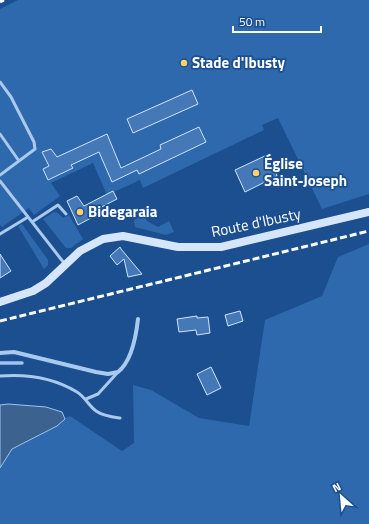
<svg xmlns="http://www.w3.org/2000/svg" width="369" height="524" font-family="'Titillium Web',sans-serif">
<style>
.green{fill:#2e69ad}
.water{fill:#3c6290;stroke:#9cc4f0}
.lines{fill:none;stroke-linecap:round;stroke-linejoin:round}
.stream{stroke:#9cc4f0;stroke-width:3.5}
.building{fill:#4478b7;stroke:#cfe3fa}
.lane{stroke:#a9c9ee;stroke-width:3}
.street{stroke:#a9c9ee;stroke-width:4}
.secondary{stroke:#d6e6fa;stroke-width:8}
.rail{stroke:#fff;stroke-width:3;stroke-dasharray:7 3;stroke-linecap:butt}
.poi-dot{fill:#ffd166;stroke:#1b4f8f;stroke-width:1.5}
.labels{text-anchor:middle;stroke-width:3.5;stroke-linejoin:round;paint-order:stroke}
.poi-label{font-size:15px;font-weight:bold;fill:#fff;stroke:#1b4f8f;text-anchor:start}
.street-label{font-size:15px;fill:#fff;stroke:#1b4f8f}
</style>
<rect width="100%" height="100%" fill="#1b4f8f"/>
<path class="green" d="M 18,0 L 369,0 L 369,194 L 322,209 L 278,118 L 262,125 L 264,130 L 143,188 L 140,180 L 107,195 L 93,163 L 51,183 L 60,196 L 34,215 L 29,208 L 2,227 L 0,225 L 0,9 Z
M 54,212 L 58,213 L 63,218 L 69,215 L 83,239 L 71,248 L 66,248 L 43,219 Z
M 144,214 L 147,221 L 158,227 L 169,221 L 174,232 L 166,235 L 135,227 L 134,220 Z
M 22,224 L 48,260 L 48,265 L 44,269 L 18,226 Z
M 369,244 L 369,524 L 0,524 L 0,457 L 9,444 L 70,416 L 122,451 L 134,443 L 133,385 L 151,390 L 199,418 L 249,426 L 265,320 L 322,296 L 338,257 Z"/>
<path class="water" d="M 8,404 L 46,407 L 62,412 L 65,419 L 57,426 L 12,449 L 0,468 L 0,405 Z"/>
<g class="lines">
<path class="stream" d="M 0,363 L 22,363"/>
</g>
<path class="building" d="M 192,90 L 198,104 L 133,133 L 127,119 Z
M 199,127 L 206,142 L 139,174 L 137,170 L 112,182 L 99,152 L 71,165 L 73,168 L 48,180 L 43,169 L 49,166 L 42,152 L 51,149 L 57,157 L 107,134 L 121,168 L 161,149 L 160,145 Z
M 267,155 L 274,165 L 277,176 L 245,192 L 235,170 Z
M 113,191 L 117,199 L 88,214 L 91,218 L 78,225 L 67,201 L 77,196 L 84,206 Z
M 120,247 L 121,249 L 142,274 L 128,277 L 124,259 L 117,265 L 110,256 Z
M 0,254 L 11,271 L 0,278 Z
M 240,311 L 243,321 L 228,326 L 225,315 Z
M 197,316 L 197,318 L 208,317 L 210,333 L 197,335 L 196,330 L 179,332 L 177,319 Z
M 211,367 L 221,388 L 207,395 L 197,374 Z"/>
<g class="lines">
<path class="lane" d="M 0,82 L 11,97 L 34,142 L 35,149 L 0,175
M 0,134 L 19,161
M 0,181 L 64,263
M 32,222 L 58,205 L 66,214
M 0,234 L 28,217
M 0,376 C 26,374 54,378 77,392 C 85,397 89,406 96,411 C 103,416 112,417 120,418
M 86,399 L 98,394 L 118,372"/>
<path class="street" d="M 0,353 L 14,352 L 96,372 L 108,374 L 118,372 C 132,361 136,337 138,319"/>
<path class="secondary" d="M 0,302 L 33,291 L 46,283 L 80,251 L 103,239 L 123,236 L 178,247 L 221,247 L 369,212"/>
<path class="rail" d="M 0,2 L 4,0
M 0,321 L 369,231"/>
</g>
<g class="poi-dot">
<circle cx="184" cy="63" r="4"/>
<circle cx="256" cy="173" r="4"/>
<circle cx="80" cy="212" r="4"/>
</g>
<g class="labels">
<g class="poi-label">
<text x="192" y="68">Stade d'Ibusty</text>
<text x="264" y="169">Église<tspan x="264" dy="17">Saint-Joseph</tspan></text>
<text x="88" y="217">Bidegaraia</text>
</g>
<g class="street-label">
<text transform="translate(256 223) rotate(-12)" y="5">Route d'Ibusty</text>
</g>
</g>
<g transform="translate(341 496) rotate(333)" stroke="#1b4f8f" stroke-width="3" paint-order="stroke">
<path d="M0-3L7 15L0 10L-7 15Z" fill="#ffffff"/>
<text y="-6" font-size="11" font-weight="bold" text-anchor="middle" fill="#ffffff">N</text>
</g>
<path d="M233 26v6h88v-6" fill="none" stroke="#ffffff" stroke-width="2"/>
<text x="239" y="26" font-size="12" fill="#ffffff" stroke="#1b4f8f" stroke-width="3" paint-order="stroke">50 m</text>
</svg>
